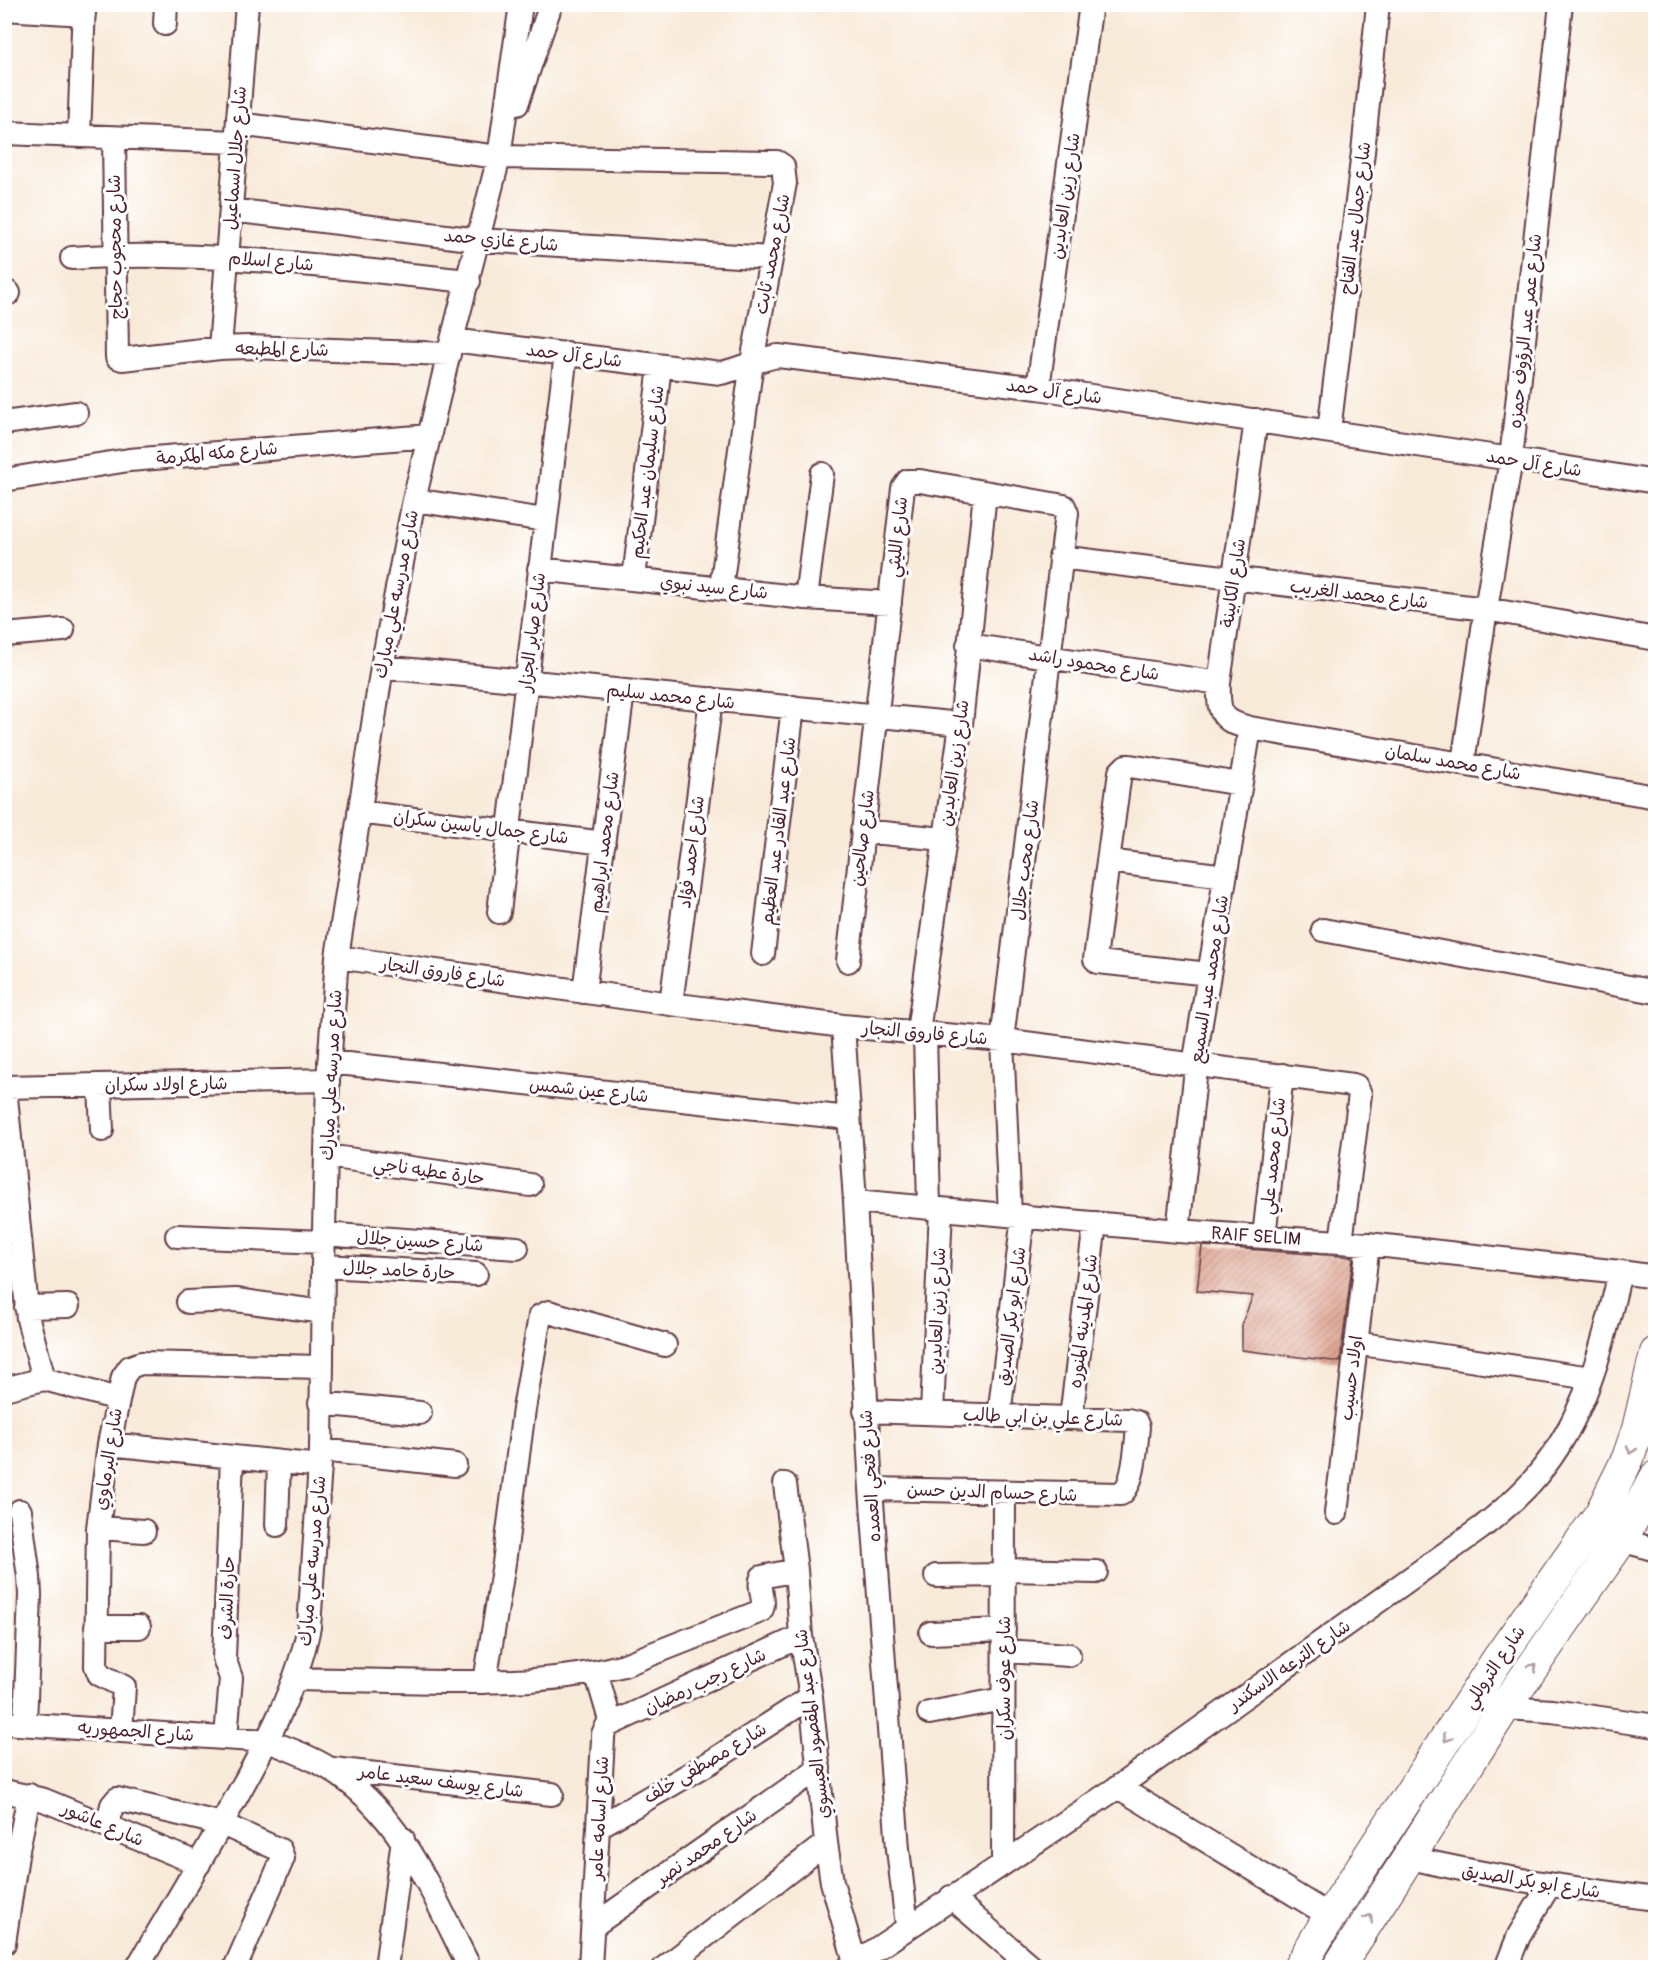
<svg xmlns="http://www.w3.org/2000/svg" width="1660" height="1972" font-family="Pangolin,'Playpen Sans Arabic',sans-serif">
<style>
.building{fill:url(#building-hatch)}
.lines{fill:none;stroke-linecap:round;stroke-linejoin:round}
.street-casing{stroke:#643d45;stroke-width:26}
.secondary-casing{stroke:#643d45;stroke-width:34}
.street{stroke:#fff;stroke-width:22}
.secondary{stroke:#fff;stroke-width:32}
.oneway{stroke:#ae9aa0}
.labels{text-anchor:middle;stroke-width:6;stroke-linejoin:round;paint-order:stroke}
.street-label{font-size:18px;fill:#4a1f2b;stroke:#fff}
</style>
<defs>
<pattern id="building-hatch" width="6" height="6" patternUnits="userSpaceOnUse" patternTransform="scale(1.5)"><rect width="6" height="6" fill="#dfa592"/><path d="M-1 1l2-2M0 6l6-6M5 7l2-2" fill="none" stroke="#b78677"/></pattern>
</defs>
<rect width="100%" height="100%" fill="#fff"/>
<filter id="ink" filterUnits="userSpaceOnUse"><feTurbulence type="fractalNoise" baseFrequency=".0167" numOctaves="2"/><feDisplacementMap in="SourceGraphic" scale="12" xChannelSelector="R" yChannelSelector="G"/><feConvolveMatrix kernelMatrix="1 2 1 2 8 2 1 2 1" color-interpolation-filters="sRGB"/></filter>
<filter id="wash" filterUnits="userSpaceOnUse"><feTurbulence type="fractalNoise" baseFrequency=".008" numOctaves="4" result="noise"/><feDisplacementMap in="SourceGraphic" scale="24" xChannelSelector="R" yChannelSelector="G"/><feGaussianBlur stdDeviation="1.35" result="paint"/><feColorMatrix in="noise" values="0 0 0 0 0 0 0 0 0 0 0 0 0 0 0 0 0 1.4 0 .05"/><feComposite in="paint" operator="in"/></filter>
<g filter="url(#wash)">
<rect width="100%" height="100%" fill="#f8ead9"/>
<g id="blocks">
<path class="building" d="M 1202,1246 L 1353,1257 L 1340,1362 L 1242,1350 L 1242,1323 L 1253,1296 L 1197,1291 Z"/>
</g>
</g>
<g filter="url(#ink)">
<use href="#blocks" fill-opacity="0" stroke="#643d45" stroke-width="1.5"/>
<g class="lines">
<defs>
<path id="street" d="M 4,9 L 84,14
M 165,24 L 166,4
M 517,104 L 551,4
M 238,124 L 499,157 L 769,162 L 777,162 L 783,166 L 785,183 L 752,362 L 721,588
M 4,133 L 237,142
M 79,136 L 84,4
M 114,138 L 117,357 L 122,359 L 220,348 L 248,347 L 449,354
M 231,210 L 479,240 L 771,258
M 72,258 C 205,249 337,268 469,281
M 4,292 L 9,293
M 452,340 L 721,373 C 741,369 758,359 778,356 L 1038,388 L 1511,459 L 1656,482
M 220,348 L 247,4
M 1038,388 L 1091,4
M 1256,420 L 1219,683 C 1218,712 1220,721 1250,728 L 1656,797
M 4,423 L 76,413
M 1329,431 L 1363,152 L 1378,4
M 4,480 L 129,460 L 430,436
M 414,500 L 545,520
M 1060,557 L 1486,609 L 1656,639
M 539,569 L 806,598 L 890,603
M 634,578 L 660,366
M 806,598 L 822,474
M 4,635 L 63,630
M 968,645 L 1219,683
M 382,667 L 961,724
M 1463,763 L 1486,609 L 1511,459 L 1561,4
M 359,812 L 604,843
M 862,831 L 944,839
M 1108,861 L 1225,876
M 499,912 L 566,353
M 1323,930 L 1656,992
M 763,954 L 793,707
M 337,957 L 671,1004 L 843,1026 L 1002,1040 L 1353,1085 L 1356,1086 L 1360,1094 L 1341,1242
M 848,961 L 903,488 L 908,481 L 920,481 L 1064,506 L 1067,513 L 1002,1040 L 1010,1215
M 1209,974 L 1098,962 L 1095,959 L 1120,772 L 1126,766 L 1130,766 L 1240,784
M 584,992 L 623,691
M 671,1004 L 711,699
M 843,1026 L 855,1201 L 871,1489 L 898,1849 L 907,1926
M 918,1032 L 961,724 L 985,493
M 925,1033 L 929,1208
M 329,1062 L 849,1118
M 100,1085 L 102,1130
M 4,1087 L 328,1080
M 5,1087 L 28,1319 L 44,1379
M 327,1156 L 530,1185
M 855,1201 L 1178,1231 L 1368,1244 L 1620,1272 L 1656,1277
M 1178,1231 L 1195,1078 L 1194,1065 L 1250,728
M 323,1234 L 517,1248
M 177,1236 L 323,1242
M 1264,1237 L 1282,1075
M 323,1266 L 476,1274
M 188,1302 L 236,1300 L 323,1312
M 26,1307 L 68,1306
M 1355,1343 L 1591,1378
M 4,1389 L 44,1379 L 118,1399
M 320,1403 L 420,1413
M 865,1411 L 1128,1420 L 1136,1422 L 1138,1427 C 1136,1444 1135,1484 1121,1494 L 871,1489
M 932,1413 L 941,1209
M 999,1416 L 1023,1216
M 1071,1418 L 1095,1223
M 109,1444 L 320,1466
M 321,1450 L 455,1465
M 785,1484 L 796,1570 L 801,1636 L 811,1697 L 826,1843 L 832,1882 L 855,1962
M 20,1511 L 29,1577 L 30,1595 L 25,1724
M 1336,1513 L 1368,1244
M 277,1525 L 279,1462
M 98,1528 L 144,1531
M 1621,1540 L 1656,1550
M 1004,1570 L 1096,1572
M 936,1576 L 1004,1575
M 96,1627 L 139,1627
M 931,1633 L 1004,1630
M 1004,1651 L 1069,1655
M 294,1679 C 343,1680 392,1681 441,1682 C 505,1682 562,1682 624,1665 L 761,1611 C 767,1600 757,1588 762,1577 L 796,1570
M 485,1682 L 504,1563 L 524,1409 L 540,1316 L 549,1312 L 665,1345
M 1504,1708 L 1552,1711 L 1656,1726
M 929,1713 L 1003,1699
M 4,1723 L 268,1741 C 289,1749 311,1757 330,1769 C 403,1815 432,1894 470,1968
M 609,1725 L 801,1636
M 121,1731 L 124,1687 L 99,1674 L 96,1666 L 98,1528 L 109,1444 L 123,1377 L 130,1367 L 141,1363 L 321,1367
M 226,1737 L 231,1678 L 224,1658 L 232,1457
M 333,1769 L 552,1794
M 1118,1787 L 1330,1916
M 4,1791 L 44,1800 L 199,1864
M 107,1826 L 112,1805 L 117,1799 L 222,1824 L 280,1850 L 283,1858 L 235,1968
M 598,1827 L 709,1763 L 811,1697
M 1407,1857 C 1489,1877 1572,1888 1656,1899
M 1003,1863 L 1004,1493
M 951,1897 L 1033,1968
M 593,1926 L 819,1768
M 4,1943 L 17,1855 L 29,1795
M 137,1968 C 171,1910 206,1853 238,1794 C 267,1742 297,1687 309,1627 L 321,1450 L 323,1266 L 328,1080 L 337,957 L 382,667 L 414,500 L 452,340 L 499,157 L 521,4
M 386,1968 L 403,1839
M 590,1968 L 603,1739 L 603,1734 L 610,1720 L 596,1672
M 664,1968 L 826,1843
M 848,1968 L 1118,1787 L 1481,1528 C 1501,1512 1519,1497 1535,1478 C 1585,1421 1604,1343 1620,1272
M 1506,1968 L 1519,1935 L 1549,1886"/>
<path id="secondary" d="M 1299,1968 L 1330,1916 L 1498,1659 L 1601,1513 L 1628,1458 L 1638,1429 L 1656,1353
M 1338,1968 L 1504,1708 L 1621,1540 L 1656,1477"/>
</defs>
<use href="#street" class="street-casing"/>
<use href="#secondary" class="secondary-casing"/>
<use href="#street" class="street"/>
<use href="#secondary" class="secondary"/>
</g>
<defs><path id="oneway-chevron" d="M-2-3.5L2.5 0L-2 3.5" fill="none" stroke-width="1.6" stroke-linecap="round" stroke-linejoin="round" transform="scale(1.5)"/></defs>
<g class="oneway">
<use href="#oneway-chevron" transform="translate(1631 1450) rotate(109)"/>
<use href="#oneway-chevron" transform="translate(1533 1667) rotate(-55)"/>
<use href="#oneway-chevron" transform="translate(1447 1738) rotate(123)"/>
<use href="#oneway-chevron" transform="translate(1369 1918) rotate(-58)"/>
</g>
</g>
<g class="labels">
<g class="street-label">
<text transform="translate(235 158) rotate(-86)" y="6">شارع جلال اسماعيل</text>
<text transform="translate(1065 196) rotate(-82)" y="6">شارع زين العابدين</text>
<text transform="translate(1355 218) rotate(-83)" y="6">شارع جمال عبد الفتاح</text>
<text transform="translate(501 240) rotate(5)" y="6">شارع غازي حمد</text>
<text transform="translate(115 247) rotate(-91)" y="6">شارع محجوب حجاج</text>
<text transform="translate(772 254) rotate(-79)" y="6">شارع محمد ثابت</text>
<text transform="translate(271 261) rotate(5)" y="6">شارع اسلام</text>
<text transform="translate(1525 331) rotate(-84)" y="6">شارع عمر عبد الرؤوف حمزه</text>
<text transform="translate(282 349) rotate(1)" y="6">شارع المطبعه</text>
<text transform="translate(574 355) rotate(7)" y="6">شارع آل حمد</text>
<text transform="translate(1054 391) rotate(8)" y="6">شارع آل حمد</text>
<text transform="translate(217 453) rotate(-5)" y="6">شارع مكه المكرمة</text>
<text transform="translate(1534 463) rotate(9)" y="6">شارع آل حمد</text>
<text transform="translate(647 472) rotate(-83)" y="6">شارع سليمان عبد الحكيم</text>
<text transform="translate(897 537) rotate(-84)" y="6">شارع الليثي</text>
<text transform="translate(1233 583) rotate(-82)" y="6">شارع الكابينة</text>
<text transform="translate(714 587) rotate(6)" y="6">شارع سيد نبوي</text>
<text transform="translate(396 594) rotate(-79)" y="6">شارع مدرسه علي مبارك</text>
<text transform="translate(1359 594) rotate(7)" y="6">شارع محمد الغريب</text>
<text transform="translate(532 632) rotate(-83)" y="6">شارع صابر الجزار</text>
<text transform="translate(1094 664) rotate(9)" y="6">شارع محمود راشد</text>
<text transform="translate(671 696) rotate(6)" y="6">شارع محمد سليم</text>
<text transform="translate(1453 762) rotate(10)" y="6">شارع محمد سلمان</text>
<text transform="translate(954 763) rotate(-82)" y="6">شارع زين العابدين</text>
<text transform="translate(481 827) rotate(7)" y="6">شارع جمال ياسين سكران</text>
<text transform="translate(778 831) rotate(-83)" y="6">شارع عبد القادر عبد العظيم</text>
<text transform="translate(862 838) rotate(-83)" y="6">شارع صالحين</text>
<text transform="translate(604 842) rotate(-83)" y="6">شارع محمد ابراهيم</text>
<text transform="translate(691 852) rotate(-83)" y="6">شارع احمد فؤاد</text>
<text transform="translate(1025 860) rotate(-83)" y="6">شارع محب جلال</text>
<text transform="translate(443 972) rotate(8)" y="6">شارع فاروق النجار</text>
<text transform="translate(1209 979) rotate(-81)" y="6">شارع محمد عبد السميع</text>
<text transform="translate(925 1033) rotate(5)" y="6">شارع فاروق النجار</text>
<text transform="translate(331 1075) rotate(-87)" y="6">شارع مدرسه علي مبارك</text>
<text transform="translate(166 1084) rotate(-1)" y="6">شارع اولاد سكران</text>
<text transform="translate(589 1090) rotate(6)" y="6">شارع عين شمس</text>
<text transform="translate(1273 1156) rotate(-84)" y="6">شارع محمد علي</text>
<text transform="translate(429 1171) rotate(8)" y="6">حارة عطيه ناجي</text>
<text transform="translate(1256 1236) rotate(4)" y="6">RAIF SELIM</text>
<text transform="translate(420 1241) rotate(4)" y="6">شارع حسين جلال</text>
<text transform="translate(399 1270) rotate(3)" y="6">حارة حامد جلال</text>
<text transform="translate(937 1311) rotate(-88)" y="6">شارع زين العابدين</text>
<text transform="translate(1011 1316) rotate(-83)" y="6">شارع ابو بكر الصديق</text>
<text transform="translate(1083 1321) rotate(-83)" y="6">شارع المدينه المنوره</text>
<text transform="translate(1351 1378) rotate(-83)" y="6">اولاد حسيب</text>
<text transform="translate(1043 1417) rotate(2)" y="6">شارع علي بن ابي طالب</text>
<text transform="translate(108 1459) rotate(-81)" y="6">شارع البرماوي</text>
<text transform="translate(870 1476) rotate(-94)" y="6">شارع فتحي العمده</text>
<text transform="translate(992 1492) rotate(2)" y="6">شارع حسام الدين حسن</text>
<text transform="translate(312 1561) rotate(-85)" y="6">شارع مدرسه علي مبارك</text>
<text transform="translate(227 1598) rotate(-88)" y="6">حارة الشرف</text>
<text transform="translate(1289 1665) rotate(-35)" y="6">شارع الترعه الاسكندر</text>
<text transform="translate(1494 1667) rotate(-56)" y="6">شارع التروللي</text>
<text transform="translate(1004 1678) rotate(-90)" y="6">شارع عوف سكران</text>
<text transform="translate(705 1681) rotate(-25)" y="6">شارع رجب رمضان</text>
<text transform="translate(812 1724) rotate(-97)" y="6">شارع عبد المقصود العيسوي</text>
<text transform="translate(136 1731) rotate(4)" y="6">شارع الجمهوريه</text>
<text transform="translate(705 1763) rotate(-31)" y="6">شارع مصطفى خلف</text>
<text transform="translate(441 1781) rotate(7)" y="6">شارع يوسف سعيد عامر</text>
<text transform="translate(599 1818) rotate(-87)" y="6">شارع اسامه عامر</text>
<text transform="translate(103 1824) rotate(23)" y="6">شارع عاشور</text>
<text transform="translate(706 1847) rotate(-35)" y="6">شارع محمد نصر</text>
<text transform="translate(1531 1881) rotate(9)" y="6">شارع ابو بكر الصديق</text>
</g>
</g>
<rect width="1660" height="1972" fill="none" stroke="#fff" stroke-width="24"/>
</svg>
